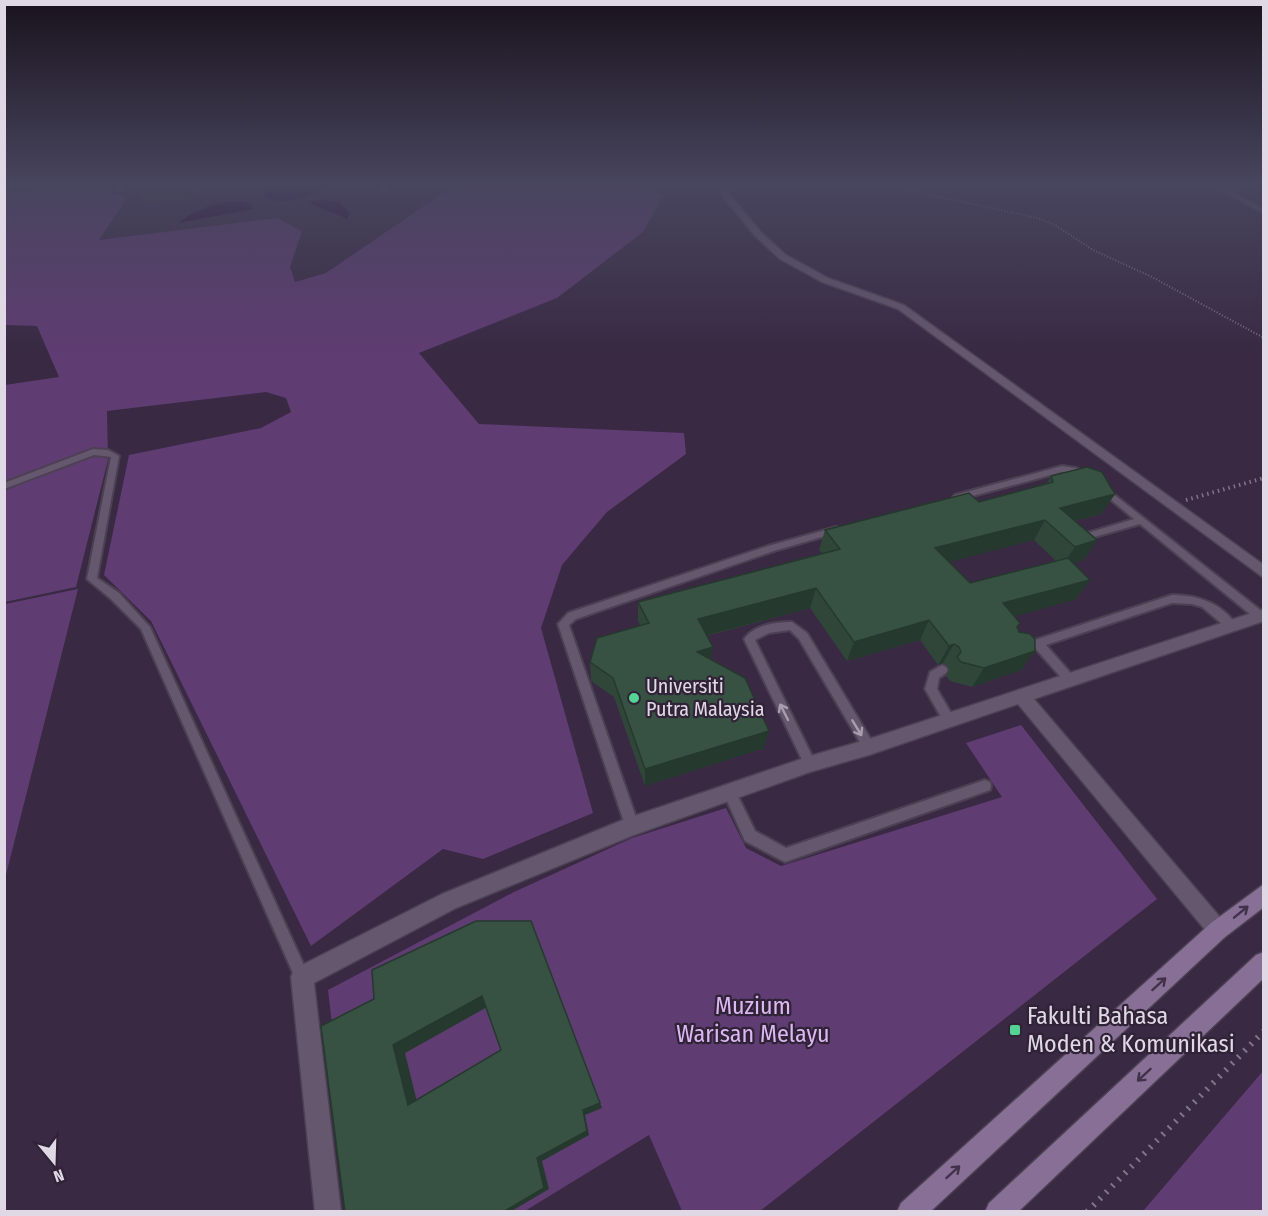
<svg xmlns="http://www.w3.org/2000/svg" width="1268" height="1216" font-family="'Fira Sans Condensed',sans-serif">
<style>
.built{fill:#392943}
.green{fill:#5f3c72}
.water{fill:#1e002d}
.lines{fill:none;stroke-linecap:round;stroke-linejoin:round}
.lane-casing{stroke:#4c4152;stroke-width:4}
.street-casing{stroke:#4c4152;stroke-width:3}
.secondary-casing{stroke:#4c4152;stroke-width:3}
.path-far2{stroke:#807586;stroke-width:2;stroke-dasharray:1 2;stroke-linecap:butt}
.path-far1{stroke:#807586;stroke-width:4;stroke-dasharray:1.5 4;stroke-linecap:butt}
.path{stroke:#807586;stroke-width:6;stroke-dasharray:2 7;stroke-linecap:butt}
.lane{fill:#65576e;fill-rule:evenodd}
.street{fill:#65576e;fill-rule:evenodd}
.secondary{fill:#876f96;fill-rule:evenodd}
.wall{fill:#2f4639;fill-rule:evenodd}
.shaded-wall{fill:#26392e}
.building{fill:#375142;stroke:#26392e;stroke-width:1.5;fill-rule:evenodd}
.oneway{stroke:#a99eaf}
.oneway2{stroke:#41324a}
.poi-dot{fill:#54d395;stroke:#302337;stroke-width:2}
.labels{text-anchor:middle;stroke-width:4.5;stroke-linejoin:round;paint-order:stroke}
.poi-label{font-size:20px;fill:#e0d8e5;stroke:#302337;text-anchor:start}
.near-park-label{font-size:24px;fill:#dcb7f2;stroke:#302337}
.near-poi-label{font-size:24px;fill:#e0d8e5;stroke:#302337;text-anchor:start}
</style>
<rect width="100%" height="100%" fill="#302337"/>
<path class="built" d="M 5,184 L 1263,184 L 1263,1211 L 5,1211 Z"/>
<path class="green" d="M 476,184 L 640,184 L 663,196 L 643,232 L 557,298 L 419,353 L 479,424 L 684,433 L 686,454 L 607,512 L 562,565 L 541,628 L 593,813 L 483,859 L 443,849 L 311,946 L 151,621 L 104,575 L 129,455 L 261,428 L 291,412 L 286,398 L 266,392 L 107,411 L 108,460 L 76,587 L 5,602 L 5,385 L 59,377 L 37,326 L 5,325 L 5,193 L 95,188 L 127,198 L 99,240 L 277,218 L 302,231 L 290,267 L 295,282 L 326,273 L 443,193 Z
M 78,589 L 5,879 L 5,604 Z
M 1021,725 L 1157,899 L 760,1211 L 682,1211 L 649,1135 L 525,1211 L 354,1211 L 328,990 L 514,892 L 632,838 L 726,808 L 746,848 L 781,866 L 1002,797 L 966,743 Z
M 1263,1071 L 1263,1211 L 1143,1211 Z"/>
<path class="water" d="M 271,184 L 333,184 C 310,196 287,207 262,197 L 266,191 L 264,186 Z
M 323,200 L 339,202 L 350,213 L 347,219 C 334,212 321,210 309,202 Z
M 240,201 L 252,204 L 253,209 L 178,223 C 201,207 213,203 240,201 Z"/>
<g class="lines">
<defs>
<path id="lane" d="M 120,184 L 124,184 L 121,190 L 117,190 Z
M 382,184 L 386,184 L 385,191 L 383,192 L 381,191 Z
M 1211,184 L 1216,184 L 1264,210 L 1264,213 Z
M 93,449 L 108,450 L 119,456 L 97,578 L 119,593 L 150,627 L 307,972 L 310,977 L 307,982 L 302,985 L 297,982 L 141,629 L 111,599 L 87,579 L 111,457 L 94,455 L 4,489 L 4,483 Z
M 1062,466 L 1076,468 L 1089,475 L 1085,478 L 1071,473 L 1062,472 L 958,500 L 953,497 L 955,495 Z
M 1102,485 L 1264,613 L 1264,619 L 1256,619 L 1140,524 L 1077,542 L 1074,541 L 1072,539 L 1074,537 L 1134,519 L 1099,490 L 1099,486 Z
M 836,527 L 839,528 L 841,530 L 839,532 L 774,551 L 576,619 L 569,625 L 639,826 L 637,831 L 632,832 L 627,831 L 558,624 L 568,613 L 768,546 Z
M 1172,595 C 1198,595 1222,603 1237,626 L 1236,629 L 1228,629 L 1202,607 L 1192,604 L 1172,603 L 1046,645 L 1074,677 L 1076,680 L 1074,683 L 1070,685 L 1066,683 L 1035,648 L 1021,649 L 1017,648 L 1016,645 L 1017,642 L 1038,639 Z
M 792,622 L 807,633 L 873,743 L 875,747 L 873,751 L 869,752 L 865,751 L 799,639 L 790,630 L 769,633 L 755,640 L 816,764 L 814,768 L 810,770 L 806,768 L 744,639 C 754,625 775,622 792,622 Z
M 942,665 L 946,667 L 948,670 L 946,673 L 939,678 L 937,689 L 955,720 L 953,724 L 949,725 L 945,724 L 925,689 L 930,672 Z
M 985,780 L 990,782 L 991,786 L 990,790 L 785,862 L 745,841 L 723,792 L 724,788 L 729,786 L 734,788 L 755,831 L 786,848 Z"/>
<path id="street" d="M 719,184 L 725,184 L 730,195 L 761,232 L 786,255 L 828,278 L 904,305 L 1264,565 L 1264,578 L 898,309 L 822,282 L 780,259 L 755,236 L 724,198 Z
M 1264,609 L 1264,621 L 1034,699 L 1225,923 L 1229,930 L 1225,937 L 1218,941 L 1211,937 L 1018,704 L 869,755 L 810,772 L 634,835 L 456,908 L 314,983 L 341,1212 L 315,1212 L 291,977 L 294,969 L 442,894 L 625,819 L 810,756 L 869,739 Z"/>
<path id="secondary" d="M 1264,884 L 1264,907 L 1225,937 L 930,1212 L 897,1212 L 901,1203 L 1211,923 Z
M 1264,952 L 1264,978 L 1018,1212 L 985,1212 L 989,1203 L 1256,955 Z"/>
</defs>
<use href="#lane" class="lane-casing"/>
<use href="#street" class="street-casing"/>
<use href="#secondary" class="secondary-casing"/>
<path class="path-far2" d="M 881,184 L 1037,218 L 1055,225 L 1093,250 L 1152,277 L 1264,338"/>
<path class="path-far1" d="M 1186,500 L 1264,478"/>
<path class="path" d="M 1087,1212 L 1264,1031"/>
<use href="#lane" class="lane"/>
<use href="#street" class="street"/>
<use href="#secondary" class="secondary"/>
</g>
<path class="wall" d="M 121,184 L 198,184 L 196,184 L 185,200 L 145,202 L 140,191 L 125,191 Z
M 1051,476 L 1115,494 L 1101,514 L 1075,521 L 1097,540 L 1084,560 L 1073,563 L 1090,580 L 1076,599 L 1015,616 L 1019,632 L 1035,651 L 1021,670 L 972,687 L 950,681 L 946,676 L 949,670 L 948,666 L 943,663 L 938,665 L 920,640 L 847,661 L 810,608 L 706,636 L 711,660 L 764,748 L 645,786 L 614,697 L 591,681 L 590,662 L 640,625 L 638,621 L 638,602 L 822,553 L 819,550 L 825,530 L 979,502 L 1047,483 ZM 1034,540 L 1056,561 L 970,583 L 948,562 Z"/>
<path class="shaded-wall" d="M 4,184 L 25,184 L 4,186 Z
M 178,184 L 198,184 L 196,184 L 185,200 Z
M 1115,494 L 1101,514 L 1053,526 L 1060,508 Z
M 1045,520 L 1034,540 L 926,568 L 935,548 Z
M 1097,540 L 1084,560 L 1062,566 L 1075,547 Z
M 1090,580 L 1076,599 L 992,623 L 1003,603 Z
M 816,588 L 810,608 L 696,638 L 698,619 Z
M 929,620 L 920,640 L 847,661 L 854,642 Z
M 954,644 L 943,663 L 938,665 L 949,646 Z
M 713,647 L 710,666 L 697,652 Z
M 1035,651 L 1021,670 L 972,687 L 984,668 Z
M 769,731 L 764,748 L 645,786 L 645,769 Z
M 482,996 L 489,1006 L 405,1053 L 419,1110 L 408,1105 L 393,1045 Z
M 600,1103 L 602,1108 L 585,1115 L 589,1135 L 542,1161 L 549,1189 L 510,1212 L 503,1212 L 537,1158 L 583,1110 Z"/>
<path class="building" d="M 1087,467 L 1102,472 L 1115,494 L 1060,508 L 1097,540 L 1075,547 L 1045,520 L 935,548 L 970,583 L 1068,558 L 1090,580 L 1003,603 L 1020,623 L 1017,627 L 1019,632 L 1030,634 L 1035,639 L 1035,651 L 984,668 L 961,662 L 957,657 L 961,652 L 959,647 L 954,644 L 949,646 L 929,620 L 854,642 L 816,588 L 698,619 L 713,647 L 697,652 L 745,678 L 769,731 L 645,769 L 613,678 L 590,662 L 597,638 L 649,623 L 638,602 L 840,549 L 825,530 L 969,493 L 979,502 L 1053,482 L 1051,476 Z
M 476,921 L 531,921 L 600,1103 L 583,1110 L 587,1131 L 537,1158 L 544,1188 L 503,1212 L 345,1212 L 321,1026 L 374,999 L 372,970 ZM 482,996 L 501,1050 L 408,1105 L 393,1045 Z"/>
<defs><path id="oneway-shaft" d="M-6 0H5M1.5-3L5.5 0L1.5 3" fill="none" stroke-width="1.6" stroke-linecap="round" stroke-linejoin="round" transform="scale(1.5)"/></defs>
<g class="oneway">
<use href="#oneway-shaft" transform="translate(784 712) rotate(-117)"/>
<use href="#oneway-shaft" transform="translate(857 728) rotate(59)"/>
</g>
<g class="oneway2">
<use href="#oneway-shaft" transform="translate(1241 912) rotate(-39)"/>
<use href="#oneway-shaft" transform="translate(1159 984) rotate(-42)"/>
<use href="#oneway-shaft" transform="translate(1144 1075) rotate(137)"/>
<use href="#oneway-shaft" transform="translate(953 1172) rotate(-42)"/>
</g>
<linearGradient id="sky" x2="0" y2="1"><stop stop-color="#1a131e"/><stop offset="0.52" stop-color="#48455e"/><stop offset="1" stop-color="#48455e" stop-opacity="0"/></linearGradient>
<rect width="1268" height="354" fill="url(#sky)"/>
<g class="poi-dot">
<circle cx="634" cy="698" r="6"/>
<rect x="1009" y="1024" width="12" height="12" rx="3"/>
</g>
<g class="labels">
<g class="poi-label">
<text x="646" y="693">Universiti<tspan x="646" dy="23">Putra Malaysia</tspan></text>
</g>
<g class="near-park-label">
<text x="753" y="1014">Muzium<tspan x="753" dy="28">Warisan Melayu</tspan></text>
</g>
<g class="near-poi-label">
<text x="1027" y="1024">Fakulti Bahasa<tspan x="1027" dy="28">Moden &amp; Komunikasi</tspan></text>
</g>
</g>
<rect width="1268" height="1216" fill="none" stroke="#e0d8e5" stroke-width="12"/>
<g transform="translate(54 1162) rotate(161)" stroke="#302337" stroke-width="4.5" paint-order="stroke">
<path d="M0-4.5L10 22L0 15L-10 22Z" fill="#e0d8e5"/>
<text y="-9" font-size="16" font-weight="bold" text-anchor="middle" fill="#e0d8e5">N</text>
</g>
</svg>
